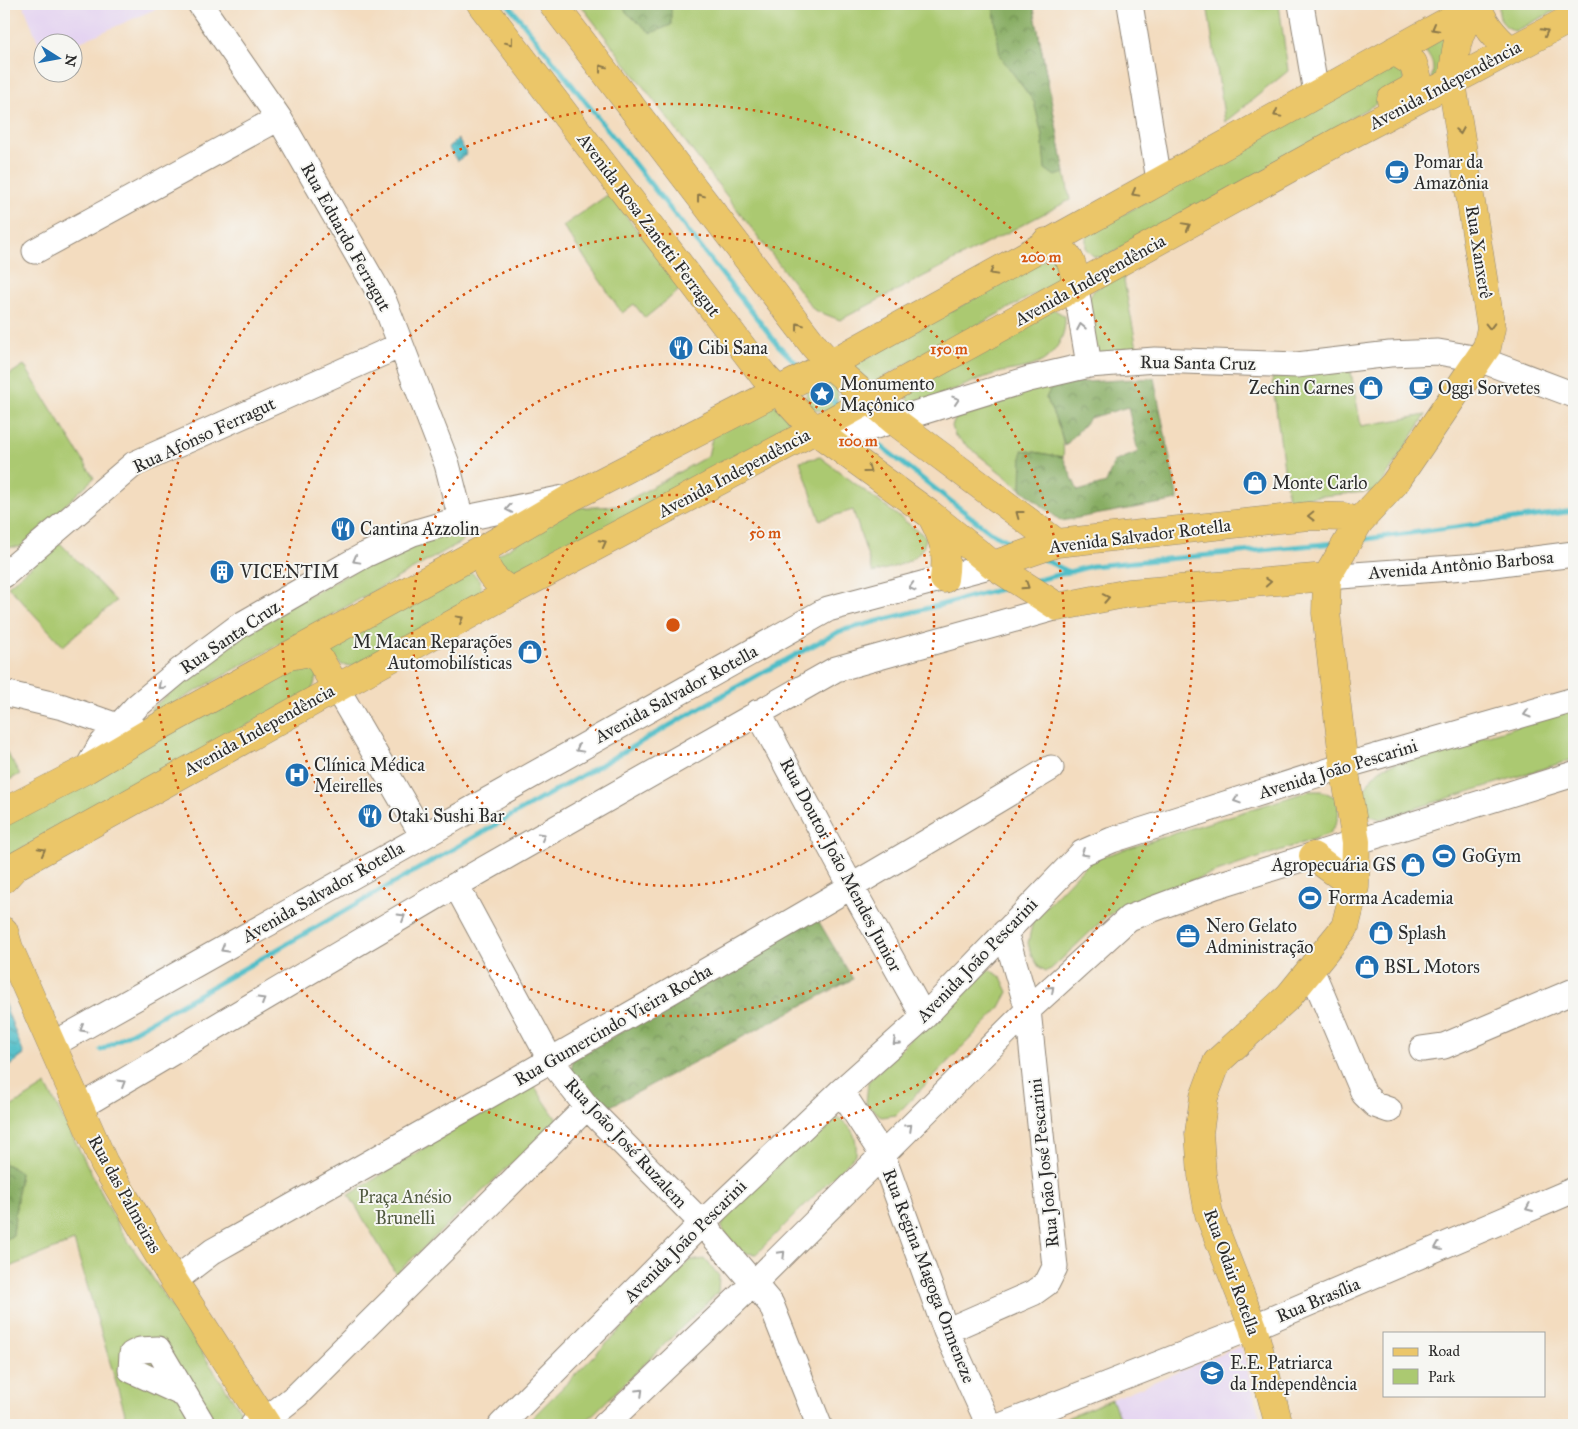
<svg xmlns="http://www.w3.org/2000/svg" width="1578" height="1429" font-family="'IM FELL Great Primer',serif">
<style>
.built{fill:#e4d3f1}
.green{fill:#abc971;stroke:#6b7a4e}
.forest{fill:url(#forest-crowns);stroke:#5a6c47}
.water{fill:url(#water-waves);stroke:#3e747a}
.lines{fill:none;stroke-linecap:round;stroke-linejoin:round}
.stream{stroke:#50bec8;stroke-width:5}
.minor-casing{stroke:#8f8475;stroke-width:27}
.major-casing{stroke:#8f8475;stroke-width:29}
.minor{stroke:#fff;stroke-width:25}
.major{stroke:#ebc669;stroke-width:28}
.oneway{stroke:#8b784a}
.oneway2{stroke:#a0a0a0}
.ring{fill:none;stroke:#d5540f;stroke-width:2.5;stroke-dasharray:2.5 5}
.labels{text-anchor:middle;stroke-width:4;stroke-linejoin:round;paint-order:stroke}
.street-label{font-size:18px;fill:#2b2b2b;stroke:#f6f6f2}
.poi-label{font-size:18px;fill:#2b2b2b;stroke:#f6f6f2;text-anchor:start}
.park-label{font-size:18px;fill:#515a40;stroke:#f6f6f2}
.centre{fill:#d5540f;stroke:#f6f6f2;stroke-width:2.5}
.ring-label{font-size:15px;text-anchor:middle;font-weight:bold;fill:#d5540f;stroke:#f6f6f2;stroke-width:4;stroke-linejoin:round;paint-order:stroke}
</style>
<defs>
<pattern id="forest-crowns" width="20" height="18" patternUnits="userSpaceOnUse" patternTransform="scale(1.25)"><rect width="20" height="18" fill="#88ad63"/><path d="M2 6a3 3 0 1 1 6 0M12 15a3 3 0 1 1 6 0" fill="none" stroke="#6f8d52"/></pattern>
<pattern id="water-waves" width="16" height="10" patternUnits="userSpaceOnUse" patternTransform="scale(1.25)"><rect width="16" height="10" fill="#50bec8"/><path d="M0 5q4-4 8 0t8 0" fill="none" stroke="#439ba3"/></pattern>
</defs>
<rect width="100%" height="100%" fill="#f6f6f2"/>
<filter id="ink" filterUnits="userSpaceOnUse"><feTurbulence type="fractalNoise" baseFrequency=".02" numOctaves="2"/><feDisplacementMap in="SourceGraphic" scale="10" xChannelSelector="R" yChannelSelector="G"/><feConvolveMatrix kernelMatrix="1 2 1 2 8 2 1 2 1" color-interpolation-filters="sRGB"/></filter>
<filter id="wash" filterUnits="userSpaceOnUse"><feTurbulence type="fractalNoise" baseFrequency=".0096" numOctaves="4" result="noise"/><feDisplacementMap in="SourceGraphic" scale="20" xChannelSelector="R" yChannelSelector="G"/><feGaussianBlur stdDeviation="1.12" result="paint"/><feColorMatrix in="noise" values="0 0 0 0 0 0 0 0 0 0 0 0 0 0 0 0 0 1.4 0 .05"/><feComposite in="paint" operator="in"/></filter>
<g filter="url(#wash)">
<rect width="100%" height="100%" fill="#f3dcbf"/>
<path class="built" d="M 23,4 L 167,4 L 73,45 L 72,42 L 42,42 L 42,52 Z
M 1241,1346 L 1262,1425 L 1122,1425 L 1112,1399 Z"/>
<path class="green" d="M 580,4 L 1033,4 L 1070,200 L 840,320 L 814,310 Z
M 1207,4 L 1279,4 L 1288,71 L 1225,122 Z
M 1500,4 L 1569,4 L 1515,31 C 1503,27 1496,17 1500,4 Z
M 1445,33 L 1448,72 L 1431,79 C 1436,65 1431,57 1421,47 Z
M 1399,61 L 1407,87 L 1350,118 L 1333,135 L 1103,258 L 1093,256 L 1086,249 L 1086,235 Z
M 609,194 L 682,288 L 645,318 L 634,304 L 622,313 L 563,226 Z
M 1054,254 L 1064,278 L 872,383 C 863,381 857,374 853,366 Z
M 1123,276 L 1137,348 L 1099,355 C 1094,335 1077,302 1097,288 C 1105,283 1115,280 1123,276 Z
M 1053,309 L 1065,316 C 1066,332 1060,346 1048,357 C 1037,368 1016,369 1002,372 C 974,378 932,404 908,402 L 906,392 Z
M 24,365 L 94,478 L 20,547 L 4,547 L 4,378 Z
M 1350,367 L 1361,426 L 1426,415 L 1377,491 L 1288,499 L 1272,378 Z
M806 395a16 16 0 1 1 32 0a16 16 0 1 1-32 0Z
M 1053,384 L 1046,398 C 1054,417 1066,436 1063,457 L 1023,450 L 1021,489 L 955,436 L 952,426 L 957,415 L 1010,392 Z
M 772,401 L 793,426 L 790,431 L 517,577 L 506,576 L 495,557 L 572,508 L 618,506 L 708,456 L 713,433 Z
M 820,457 L 926,537 C 923,563 894,566 873,573 L 853,510 L 820,520 L 800,461 Z
M 461,531 L 463,541 L 150,717 L 152,708 L 248,628 L 407,543 Z
M 60,543 L 116,601 L 63,646 L 8,586 Z
M 470,572 C 479,577 484,584 479,595 L 353,666 L 342,665 C 333,658 329,653 333,642 Z
M 301,660 L 318,674 L 312,690 L 4,859 L 4,819 Z
M 1574,709 L 1574,759 L 1381,819 C 1348,813 1365,779 1384,767 Z
M 4,748 L 20,774 L 4,783 Z
M 1309,791 L 1322,791 L 1335,797 C 1341,813 1339,821 1329,834 L 1131,901 L 1107,916 L 1051,969 L 1046,971 L 1039,967 L 1031,954 L 1028,943 L 1033,920 L 1091,860 Z
M 991,970 L 1001,977 L 1008,992 L 999,1009 L 896,1115 L 882,1117 L 866,1104 L 868,1082 L 978,972 Z
M 531,1081 L 557,1120 L 396,1274 L 349,1195 Z
M 46,1085 L 119,1227 L 250,1425 L 121,1425 L 125,1413 L 74,1241 L 4,1269 L 4,1241 L 13,1234 L 20,1173 L 4,1163 L 4,1111 Z
M 840,1119 C 854,1129 857,1138 856,1154 L 756,1254 L 742,1253 L 721,1228 L 727,1215 L 826,1120 Z
M 705,1259 L 719,1276 L 718,1292 L 582,1425 L 525,1425 L 689,1261 Z
M 1112,1399 L 1122,1425 L 1050,1425 Z"/>
<path class="forest" d="M 621,4 L 671,4 L 671,25 L 651,33 L 627,13 Z
M 993,4 L 1033,4 L 1065,173 L 1055,176 L 1045,169 L 1042,135 L 1034,102 L 1000,56 Z
M 1154,378 L 1178,500 L 1061,521 L 1021,489 L 1022,450 L 1063,457 L 1078,491 L 1106,483 L 1114,462 L 1138,452 L 1128,407 L 1090,418 L 1065,446 L 1059,427 L 1046,398 L 1053,384 Z
M 816,917 L 853,979 L 603,1110 L 571,1070 L 573,1060 Z
M 4,1163 L 20,1172 L 13,1235 L 4,1241 Z"/>
<path class="water" d="M 458,139 L 467,154 L 457,161 L 448,147 Z
M 4,1002 L 24,1055 L 4,1070 Z"/>
<g class="lines">
<path class="stream" d="M 508,4 L 778,345 L 802,369
M 814,381 L 839,407
M 868,436 L 990,532 L 1018,546
M 1359,540 L 1574,511
M 1041,558 L 1069,572
M 1034,581 L 1092,566 L 1335,543
M 101,1050 L 758,675 L 840,631 L 1009,587"/>
</g>
</g>
<g filter="url(#ink)">
<g class="lines">
<defs>
<path id="minor" d="M 200,4 L 279,118 L 384,301 L 447,464 L 461,519
M 1130,4 L 1159,180
M 1301,4 L 1316,93
M 35,251 L 279,118
M 1076,288 L 1089,365
M 824,437 L 843,436 L 1029,379 L 1089,365 L 1155,360 L 1297,365 L 1390,354 L 1438,352 L 1479,359 L 1574,395
M 4,575 L 134,464 L 401,345
M 1327,577 L 1478,566 L 1574,554
M 336,687 L 423,836
M 4,693 L 63,707 L 120,727 L 134,728
M 758,712 L 852,888 L 924,1017
M 87,769 L 100,746 L 137,706 L 179,671 L 239,626 L 302,590 L 365,555 L 413,533 L 461,519 L 564,498
M 456,885 L 551,1061 L 587,1107 L 702,1223 L 771,1304 L 819,1425
M 1311,969 L 1364,1094 L 1375,1105 L 1389,1110
M 52,1045 L 828,609 L 993,565
M 1422,1049 L 1444,1046 L 1574,991
M 841,1091 L 882,1154 L 946,1331 L 989,1425
M 80,1107 L 456,885 L 836,669 L 1058,607
M 174,1281 L 213,1251 C 495,1093 775,934 1051,768
M 946,1331 L 1033,1293 L 1047,1283 L 1055,1267 L 1028,1010 L 1005,932
M 185,1395 L 131,1370 L 132,1354 L 140,1350 L 158,1349 L 203,1425
M 253,1425 L 264,1421 L 297,1395 L 587,1107
M 501,1425 L 702,1223 L 841,1091 L 924,1017 L 1082,853 L 1112,840 L 1344,766 L 1574,700
M 605,1425 L 753,1284 L 1028,1010 L 1129,918 L 1215,886 L 1574,774
M 1003,1425 L 1253,1327 L 1574,1190"/>
<path id="major" d="M 481,4 L 764,376 L 805,420 L 824,437 L 931,515 L 993,565 L 1058,607 L 1129,593 L 1327,577
M 553,4 L 815,347 L 836,370 L 893,420 L 1057,543
M 1478,4 C 1481,22 1496,38 1510,50
M 1391,100 L 1411,89 L 1418,79 L 1413,63 L 1394,51
M 1046,242 C 1070,251 1074,263 1076,288
M 932,517 C 944,540 948,552 944,579
M 484,549 C 483,571 495,582 512,591
M 993,565 L 1057,543 L 1308,516 L 1344,517 L 1359,522
M 289,656 L 310,652 L 320,660 L 336,687
M 4,812 L 87,769 L 153,730 L 484,549 L 574,496 L 830,364 L 1479,4
M 1313,856 L 1355,887
M 4,879 L 16,866 L 512,591 L 815,430 L 1339,141 L 1574,17
M 4,931 L 9,948 L 104,1163 L 174,1281 L 267,1425
M 1279,1425 L 1253,1327 L 1209,1214 L 1202,1175 L 1199,1133 L 1204,1097 L 1217,1062 L 1289,996 L 1345,927 L 1355,887 L 1356,842 L 1344,766 L 1326,613 L 1327,577 L 1359,522 L 1394,484 L 1487,347 L 1491,328 L 1452,83 C 1456,48 1455,34 1477,6"/>
</defs>
<use href="#minor" class="minor-casing"/>
<use href="#major" class="major-casing"/>
<use href="#minor" class="minor"/>
<use href="#major" class="major"/>
</g>
<defs><path id="oneway-chevron" d="M-2-3.5L2.5 0L-2 3.5" fill="none" stroke-width="1.6" stroke-linecap="round" stroke-linejoin="round" transform="scale(1.25)"/></defs>
<g class="oneway">
<use href="#oneway-chevron" transform="translate(1435 28) rotate(151)"/>
<use href="#oneway-chevron" transform="translate(1545 32) rotate(-28)"/>
<use href="#oneway-chevron" transform="translate(510 42) rotate(53)"/>
<use href="#oneway-chevron" transform="translate(602 68) rotate(-127)"/>
<use href="#oneway-chevron" transform="translate(1277 114) rotate(151)"/>
<use href="#oneway-chevron" transform="translate(1460 131) rotate(81)"/>
<use href="#oneway-chevron" transform="translate(1135 193) rotate(151)"/>
<use href="#oneway-chevron" transform="translate(700 197) rotate(-127)"/>
<use href="#oneway-chevron" transform="translate(1187 226) rotate(-29)"/>
<use href="#oneway-chevron" transform="translate(993 272) rotate(151)"/>
<use href="#oneway-chevron" transform="translate(799 326) rotate(-127)"/>
<use href="#oneway-chevron" transform="translate(1490 326) rotate(89)"/>
<use href="#oneway-chevron" transform="translate(868 470) rotate(36)"/>
<use href="#oneway-chevron" transform="translate(1019 514) rotate(-143)"/>
<use href="#oneway-chevron" transform="translate(1311 516) rotate(179)"/>
<use href="#oneway-chevron" transform="translate(603 543) rotate(-28)"/>
<use href="#oneway-chevron" transform="translate(1268 582) rotate(-4)"/>
<use href="#oneway-chevron" transform="translate(1026 586) rotate(33)"/>
<use href="#oneway-chevron" transform="translate(1106 598) rotate(-11)"/>
<use href="#oneway-chevron" transform="translate(460 619) rotate(-29)"/>
<use href="#oneway-chevron" transform="translate(42 851) rotate(-29)"/>
</g>
<g class="oneway2">
<use href="#oneway-chevron" transform="translate(1081 327) rotate(-101)"/>
<use href="#oneway-chevron" transform="translate(956 400) rotate(-18)"/>
<use href="#oneway-chevron" transform="translate(509 509) rotate(169)"/>
<use href="#oneway-chevron" transform="translate(356 560) rotate(151)"/>
<use href="#oneway-chevron" transform="translate(912 587) rotate(165)"/>
<use href="#oneway-chevron" transform="translate(161 686) rotate(139)"/>
<use href="#oneway-chevron" transform="translate(1527 714) rotate(164)"/>
<use href="#oneway-chevron" transform="translate(579 749) rotate(151)"/>
<use href="#oneway-chevron" transform="translate(1237 800) rotate(162)"/>
<use href="#oneway-chevron" transform="translate(542 836) rotate(-30)"/>
<use href="#oneway-chevron" transform="translate(1084 853) rotate(149)"/>
<use href="#oneway-chevron" transform="translate(402 917) rotate(-31)"/>
<use href="#oneway-chevron" transform="translate(224 949) rotate(150)"/>
<use href="#oneway-chevron" transform="translate(1051 989) rotate(-42)"/>
<use href="#oneway-chevron" transform="translate(262 1000) rotate(-31)"/>
<use href="#oneway-chevron" transform="translate(83 1029) rotate(150)"/>
<use href="#oneway-chevron" transform="translate(896 1042) rotate(138)"/>
<use href="#oneway-chevron" transform="translate(122 1083) rotate(-31)"/>
<use href="#oneway-chevron" transform="translate(909 1127) rotate(-44)"/>
<use href="#oneway-chevron" transform="translate(1529 1208) rotate(157)"/>
<use href="#oneway-chevron" transform="translate(1438 1247) rotate(157)"/>
<use href="#oneway-chevron" transform="translate(782 1254) rotate(-45)"/>
<use href="#oneway-chevron" transform="translate(640 1392) rotate(-44)"/>
</g>
</g>
<g class="ring">
<circle cx="673" cy="625" r="130"/>
<circle cx="673" cy="625" r="261"/>
<circle cx="673" cy="625" r="391"/>
<circle cx="673" cy="625" r="521"/>
</g>
<defs>
<symbol id="cafe-disc" viewBox="-11 -11 22 22"><circle r="9.5" fill="#1f6fb2" stroke="#f6f6f2"/><path d="M-5.5-4.5H6V0H3Q3 3.5 0 3.5H-2.5Q-5.5 3.5-5.5 0ZM3-3.2v2h1.7v-2ZM-6 4.5H4V6H-6Z" fill="#fff"/></symbol>
<symbol id="restaurant-disc" viewBox="-11 -11 22 22"><circle r="9.5" fill="#1f6fb2" stroke="#f6f6f2"/><path d="M-5-6h1v4h1v-4h1v4h1v-4h1v5L-1.5 .5V6h-2V.5L-5-1ZM5-6V6H3V1.5H1.5Q1.5-4 5-6Z" fill="#fff"/></symbol>
<symbol id="shop-disc" viewBox="-11 -11 22 22"><circle r="9.5" fill="#1f6fb2" stroke="#f6f6f2"/><path d="M-5-2.5h2.3a2.7 3.5 0 0 1 5.4 0H5L5.5 6h-11ZM-1.5-2.5h3a1.5 2.3 0 0 0-3 0Z" fill="#fff"/></symbol>
<symbol id="sight-disc" viewBox="-11 -11 22 22"><circle r="9.5" fill="#1f6fb2" stroke="#f6f6f2"/><path d="M0-6L1.8-2.2L6-1.7L2.9 1.2L3.7 5.4L0 3.3L-3.7 5.4L-2.9 1.2L-6-1.7L-1.8-2.2Z" fill="#fff"/></symbol>
<symbol id="building-disc" viewBox="-11 -11 22 22"><circle r="9.5" fill="#1f6fb2" stroke="#f6f6f2"/><path d="M-4-6H4V6H1V3H-1V6H-4ZM-2.5-4.3h1.7v1.8h-1.7ZM.8-4.3h1.7v1.8H.8ZM-2.5-1h1.7V.8h-1.7ZM.8-1h1.7V.8H.8Z" fill="#fff"/></symbol>
<symbol id="hospital-disc" viewBox="-11 -11 22 22"><circle r="9.5" fill="#1f6fb2" stroke="#f6f6f2"/><path d="M-5-5h3v3.5h4V-5h3V5h-3V1.5h-4V5h-3Z" fill="#fff"/></symbol>
<symbol id="stadium-disc" viewBox="-11 -11 22 22"><circle r="9.5" fill="#1f6fb2" stroke="#f6f6f2"/><path d="M0-5a6.5 5 0 1 0 0 10a6.5 5 0 1 0 0-10ZM-3.5-1.8h7v3.6h-7Z" fill="#fff"/></symbol>
<symbol id="office-disc" viewBox="-11 -11 22 22"><circle r="9.5" fill="#1f6fb2" stroke="#f6f6f2"/><path d="M-6-3h4V-5.5h4V-3h4V5H-6ZM-1-4.5V-3h2v-1.5ZM-6 0V1H6V0Z" fill="#fff"/></symbol>
<symbol id="school-disc" viewBox="-11 -11 22 22"><circle r="9.5" fill="#1f6fb2" stroke="#f6f6f2"/><path d="M0-5L7-2L0 1L-7-2ZM-4 1L0 2.5L4 1V4Q0 6-4 4Z" fill="#fff"/></symbol>
</defs>
<g fill-rule="evenodd">
<use href="#cafe-disc" x="1383" y="158" width="28" height="28"/>
<use href="#restaurant-disc" x="667" y="334" width="28" height="28"/>
<use href="#shop-disc" x="1357" y="374" width="28" height="28"/>
<use href="#cafe-disc" x="1407" y="374" width="28" height="28"/>
<use href="#sight-disc" x="808" y="380" width="28" height="28"/>
<use href="#shop-disc" x="1241" y="469" width="28" height="28"/>
<use href="#restaurant-disc" x="329" y="515" width="28" height="28"/>
<use href="#building-disc" x="208" y="558" width="28" height="28"/>
<use href="#shop-disc" x="516" y="638" width="28" height="28"/>
<use href="#hospital-disc" x="283" y="761" width="28" height="28"/>
<use href="#restaurant-disc" x="356" y="802" width="28" height="28"/>
<use href="#stadium-disc" x="1430" y="842" width="28" height="28"/>
<use href="#shop-disc" x="1399" y="851" width="28" height="28"/>
<use href="#stadium-disc" x="1296" y="884" width="28" height="28"/>
<use href="#shop-disc" x="1367" y="919" width="28" height="28"/>
<use href="#office-disc" x="1174" y="922" width="28" height="28"/>
<use href="#shop-disc" x="1353" y="953" width="28" height="28"/>
<use href="#school-disc" x="1198" y="1359" width="28" height="28"/>
</g>
<g class="labels">
<g class="street-label">
<text transform="translate(1445 85) rotate(-28)" y="6">Avenida Independência</text>
<text transform="translate(649 225) rotate(53)" y="6">Avenida Rosa Zanetti Ferragut</text>
<text transform="translate(346 237) rotate(61)" y="6">Rua Eduardo Ferragut</text>
<text transform="translate(1479 252) rotate(81)" y="6">Rua Xanxerê</text>
<text transform="translate(1090 280) rotate(-29)" y="6">Avenida Independência</text>
<text transform="translate(1198 363) rotate(1)" y="6">Rua Santa Cruz</text>
<text transform="translate(204 435) rotate(-25)" y="6">Rua Afonso Ferragut</text>
<text transform="translate(734 473) rotate(-28)" y="6">Avenida Independência</text>
<text transform="translate(1140 536) rotate(-7)" y="6">Avenida Salvador Rotella</text>
<text transform="translate(1461 565) rotate(-5)" y="6">Avenida Antônio Barbosa</text>
<text transform="translate(230 637) rotate(-34)" y="6">Rua Santa Cruz</text>
<text transform="translate(676 694) rotate(-29)" y="6">Avenida Salvador Rotella</text>
<text transform="translate(259 730) rotate(-29)" y="6">Avenida Independência</text>
<text transform="translate(1338 769) rotate(-17)" y="6">Avenida João Pescarini</text>
<text transform="translate(841 865) rotate(62)" y="6">Rua Doutor João Mendes Junior</text>
<text transform="translate(323 892) rotate(-30)" y="6">Avenida Salvador Rotella</text>
<text transform="translate(977 960) rotate(-46)" y="6">Avenida João Pescarini</text>
<text transform="translate(613 1025) rotate(-30)" y="6">Rua Gumercindo Vieira Rocha</text>
<text transform="translate(626 1143) rotate(47)" y="6">Rua João José Ruzalem</text>
<text transform="translate(1044 1163) rotate(-96)" y="6">Rua João José Pescarini</text>
<text transform="translate(125 1194) rotate(61)" y="6">Rua das Palmeiras</text>
<text transform="translate(685 1241) rotate(-45)" y="6">Avenida João Pescarini</text>
<text transform="translate(1232 1272) rotate(70)" y="6">Rua Odair Rotella</text>
<text transform="translate(929 1276) rotate(69)" y="6">Rua Regina Magoga Ormeneze</text>
<text transform="translate(1318 1300) rotate(-23)" y="6">Rua Brasília</text>
</g>
<g class="poi-label">
<text x="1414" y="168">Pomar da<tspan x="1414" dy="21">Amazônia</tspan></text>
<text x="698" y="354">Cibi Sana</text>
<text x="840" y="390">Monumento<tspan x="840" dy="21">Maçônico</tspan></text>
<text x="1354" y="394" text-anchor="end">Zechin Carnes</text>
<text x="1438" y="394">Oggi Sorvetes</text>
<text x="1272" y="489">Monte Carlo</text>
<text x="360" y="535">Cantina Azzolin</text>
<text x="240" y="578">VICENTIM</text>
<text x="512" y="648" text-anchor="end">M Macan Reparações<tspan x="512" dy="21">Automobilísticas</tspan></text>
<text x="314" y="771">Clínica Médica<tspan x="314" dy="21">Meirelles</tspan></text>
<text x="388" y="822">Otaki Sushi Bar</text>
<text x="1462" y="862">GoGym</text>
<text x="1396" y="871" text-anchor="end">Agropecuária GS</text>
<text x="1328" y="904">Forma Academia</text>
<text x="1206" y="932">Nero Gelato<tspan x="1206" dy="21">Administração</tspan></text>
<text x="1398" y="939">Splash</text>
<text x="1384" y="973">BSL Motors</text>
<text x="1230" y="1369">E.E. Patriarca<tspan x="1230" dy="21">da Independência</tspan></text>
</g>
<g class="park-label">
<text x="405" y="1203">Praça Anésio<tspan x="405" dy="21">Brunelli</tspan></text>
</g>
</g>
<circle cx="673" cy="625" r="8" class="centre"/>
<g class="ring-label">
<text x="1041" y="262">200 m</text>
<text x="949" y="354">150 m</text>
<text x="858" y="446">100 m</text>
<text x="765" y="538">50 m</text>
</g>
<rect width="1578" height="1429" fill="none" stroke="#f6f6f2" stroke-width="20"/>
<rect x="1383" y="1332" width="162" height="65" fill="#f6f6f2" stroke="#a5a5a2"/>
<rect x="1393" y="1348" width="25" height="8" fill="#ebc669" stroke="#a5a5a2"/>
<text x="1428" y="1356" font-size="15" fill="#2b2b2b">Road</text>
<rect x="1393" y="1369" width="25" height="15" fill="#abc971" stroke="#a5a5a2"/>
<text x="1428" y="1382" font-size="15" fill="#2b2b2b">Park</text>
<g transform="translate(58 58) rotate(101)"><circle r="24" fill="#f6f6f2" stroke="#a5a5a2"/>
<path d="M0-4L9 19L0 12L-9 19Z" fill="#1f6fb2"/>
<text y="-8" font-size="14" font-weight="bold" text-anchor="middle" fill="#2b2b2b">N</text>
</g>
</svg>
